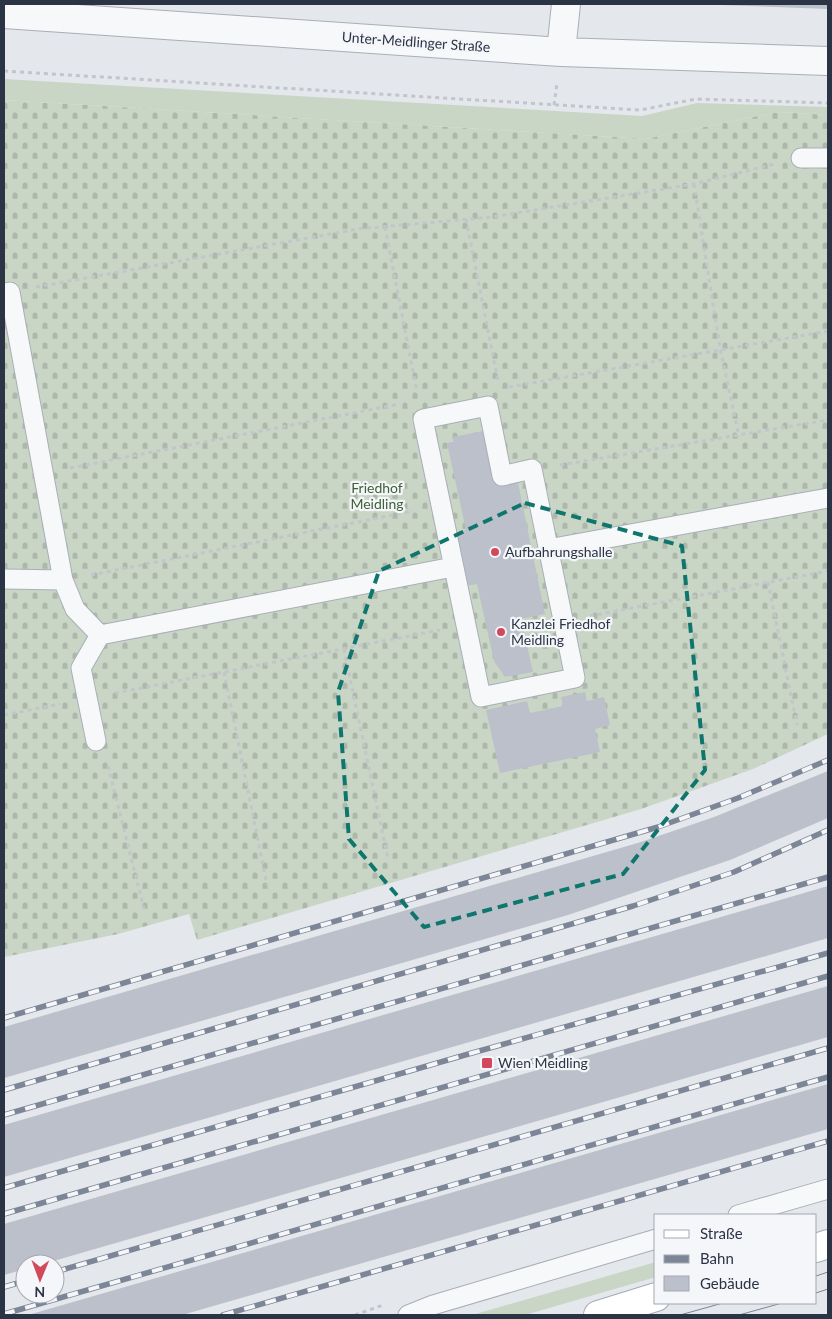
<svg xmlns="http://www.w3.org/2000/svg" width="832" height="1319" font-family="Lato,sans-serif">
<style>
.grass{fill:#c9d6c5}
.cemetery{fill:url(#cemetery-stones)}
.building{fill:#bbc0ca}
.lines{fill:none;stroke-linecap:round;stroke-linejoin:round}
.lane-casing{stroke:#a9aeb7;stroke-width:21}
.street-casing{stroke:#a9aeb7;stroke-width:30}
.primary-casing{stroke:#a3abb8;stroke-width:30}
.path{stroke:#c2c5cb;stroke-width:3;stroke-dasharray:4 4;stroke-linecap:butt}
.lane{stroke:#f7f8fa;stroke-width:19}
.street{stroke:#f7f8fa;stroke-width:28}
.primary{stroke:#fff;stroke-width:28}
.tram{stroke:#7d8696;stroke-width:1}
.rail-casing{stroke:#7d8696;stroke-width:5.5}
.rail{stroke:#f4f6f9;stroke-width:4;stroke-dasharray:11;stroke-linecap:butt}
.marked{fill:none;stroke:#0f766e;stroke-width:4;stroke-dasharray:10 6;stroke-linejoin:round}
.poi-dot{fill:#d1495b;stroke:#f4f6f9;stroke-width:2}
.labels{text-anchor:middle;stroke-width:4.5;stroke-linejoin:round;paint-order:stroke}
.street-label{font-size:14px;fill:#2b3445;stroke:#f4f6f9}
.park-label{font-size:14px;fill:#3f6138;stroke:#f4f6f9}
.poi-label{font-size:14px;fill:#2b3445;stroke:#f4f6f9;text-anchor:start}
</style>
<defs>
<pattern id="cemetery-stones" width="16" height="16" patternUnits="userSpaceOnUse" patternTransform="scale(1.25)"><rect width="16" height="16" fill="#c9d6c5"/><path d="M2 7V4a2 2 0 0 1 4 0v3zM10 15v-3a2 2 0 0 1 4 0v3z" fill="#adb8ab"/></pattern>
</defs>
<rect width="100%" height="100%" fill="#e4e7ec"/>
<path class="grass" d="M 4,79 L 642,116 L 697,103 L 828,107 L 828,115 L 778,112 L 646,139 L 4,100 Z
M 656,1262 L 656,1277 L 525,1315 L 472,1315 Z"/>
<path class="cemetery" d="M 4,100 L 646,139 L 778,112 L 828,115 L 828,734 L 753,769 L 641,809 L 197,940 L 189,914 L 118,934 L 4,957 Z"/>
<path class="building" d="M 721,4 L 828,4 L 828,9 L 721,5 Z
M 483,431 L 494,483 L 517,478 L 545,614 L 521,619 L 533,672 L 505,677 L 494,661 L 477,584 L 466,586 L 454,533 L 466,530 L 447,443 L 453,442 L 453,437 Z
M 585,692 L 587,701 L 604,697 L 610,725 L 595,729 L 600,752 L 500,773 L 486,710 L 527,701 L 530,713 L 563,706 L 561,697 Z
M 828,771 L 828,818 L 730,860 L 568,915 L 4,1078 L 4,1027 L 641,842 L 714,817 Z
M 828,886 L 828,938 L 4,1177 L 4,1125 Z
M 828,986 L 828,1037 L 43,1264 L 25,1264 L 25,1269 L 4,1275 L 4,1224 Z
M 828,1084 L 828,1129 L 182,1315 L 28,1315 Z"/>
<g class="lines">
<defs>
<path id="lane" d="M 801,158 L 828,158
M 4,293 L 10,292 L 63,580
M 488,406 L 502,476 L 532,469 L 575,678 L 481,697 L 423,419 Z
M 548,549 L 828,498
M 4,579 L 63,580 L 75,609 L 100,635 L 453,567
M 96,741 L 81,668 L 100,635
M 738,1215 L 828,1189
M 408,1315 L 433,1305 L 656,1239"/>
<path id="street" d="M 4,14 L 561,52 L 828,61
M 561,52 L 566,4"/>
<path id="primary" d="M 816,1248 L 828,1244
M 598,1315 L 656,1297"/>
</defs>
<use href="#lane" class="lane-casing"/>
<use href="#street" class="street-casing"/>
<use href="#primary" class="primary-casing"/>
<path class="path" d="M 4,71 L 640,110 L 696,99 L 828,103
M 554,105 L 557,83
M 694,184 L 720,348 L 739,437
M 466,219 L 498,381
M 385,227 L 417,392
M 36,287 L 358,229 L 492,217 L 694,184 L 774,164
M 509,387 L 828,331
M 560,465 L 828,420
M 70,468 L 400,404
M 91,575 L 413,511
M 768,582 L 797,725
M 590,616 L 828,571
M 344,649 L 388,859
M 224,672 L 267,885
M 115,693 L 440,630
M 4,715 L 60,704
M 108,766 L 144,909
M 355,1315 L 383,1305"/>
<use href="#lane" class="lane"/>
<use href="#street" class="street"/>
<use href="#primary" class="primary"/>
<path class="tram" d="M 816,1276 L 828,1272
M 816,1293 L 828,1289
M 680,1315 L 723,1303
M 739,1315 L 782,1303"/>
<defs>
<path id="rail" d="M 4,1018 L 658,827 L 738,798 L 828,760
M 4,1090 L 633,906 L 734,872 L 828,830
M 4,1115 L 828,877
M 4,1188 L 472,1053 L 828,953
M 4,1214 L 828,976
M 55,1272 L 828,1048
M 4,1287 L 25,1281
M 4,1314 L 828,1077
M 223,1315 L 828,1141"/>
</defs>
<use href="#rail" class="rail-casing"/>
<use href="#rail" class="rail"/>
</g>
<path class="marked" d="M 525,503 L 682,546 L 705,770 L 623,874 L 424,927 L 349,839 L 338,692 L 379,571 Z"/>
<g class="poi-dot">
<circle cx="495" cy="552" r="5"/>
<circle cx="501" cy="632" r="5"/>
<rect x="481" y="1057" width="12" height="12" rx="2.5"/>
</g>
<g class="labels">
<g class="street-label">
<text transform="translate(416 42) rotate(4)" y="5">Unter-Meidlinger Straße</text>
</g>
<g class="park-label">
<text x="377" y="493">Friedhof<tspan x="377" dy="16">Meidling</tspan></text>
</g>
<g class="poi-label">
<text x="505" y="557">Aufbahrungshalle</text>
<text x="511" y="629">Kanzlei Friedhof<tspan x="511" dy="16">Meidling</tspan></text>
<text x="498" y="1068">Wien Meidling</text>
</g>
</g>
<rect width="832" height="1319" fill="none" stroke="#2b3445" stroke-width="10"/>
<rect x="654" y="1214" width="162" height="90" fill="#f4f6f9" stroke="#a4a8b1"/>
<rect x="664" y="1230" width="25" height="8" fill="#ffffff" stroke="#a4a8b1"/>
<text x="700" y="1239" font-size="15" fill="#2b3445">Straße</text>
<rect x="664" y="1255" width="25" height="8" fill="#7d8696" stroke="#a4a8b1"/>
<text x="700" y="1264" font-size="15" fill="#2b3445">Bahn</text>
<rect x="664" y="1276" width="25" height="15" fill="#bbc0ca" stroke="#a4a8b1"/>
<text x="700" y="1289" font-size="15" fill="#2b3445">Gebäude</text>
<g transform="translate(40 1279) rotate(181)"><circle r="24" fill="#f4f6f9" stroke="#a4a8b1"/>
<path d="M0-4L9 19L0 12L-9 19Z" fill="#d1495b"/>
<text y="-8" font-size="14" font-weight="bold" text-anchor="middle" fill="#2b3445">N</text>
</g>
</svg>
